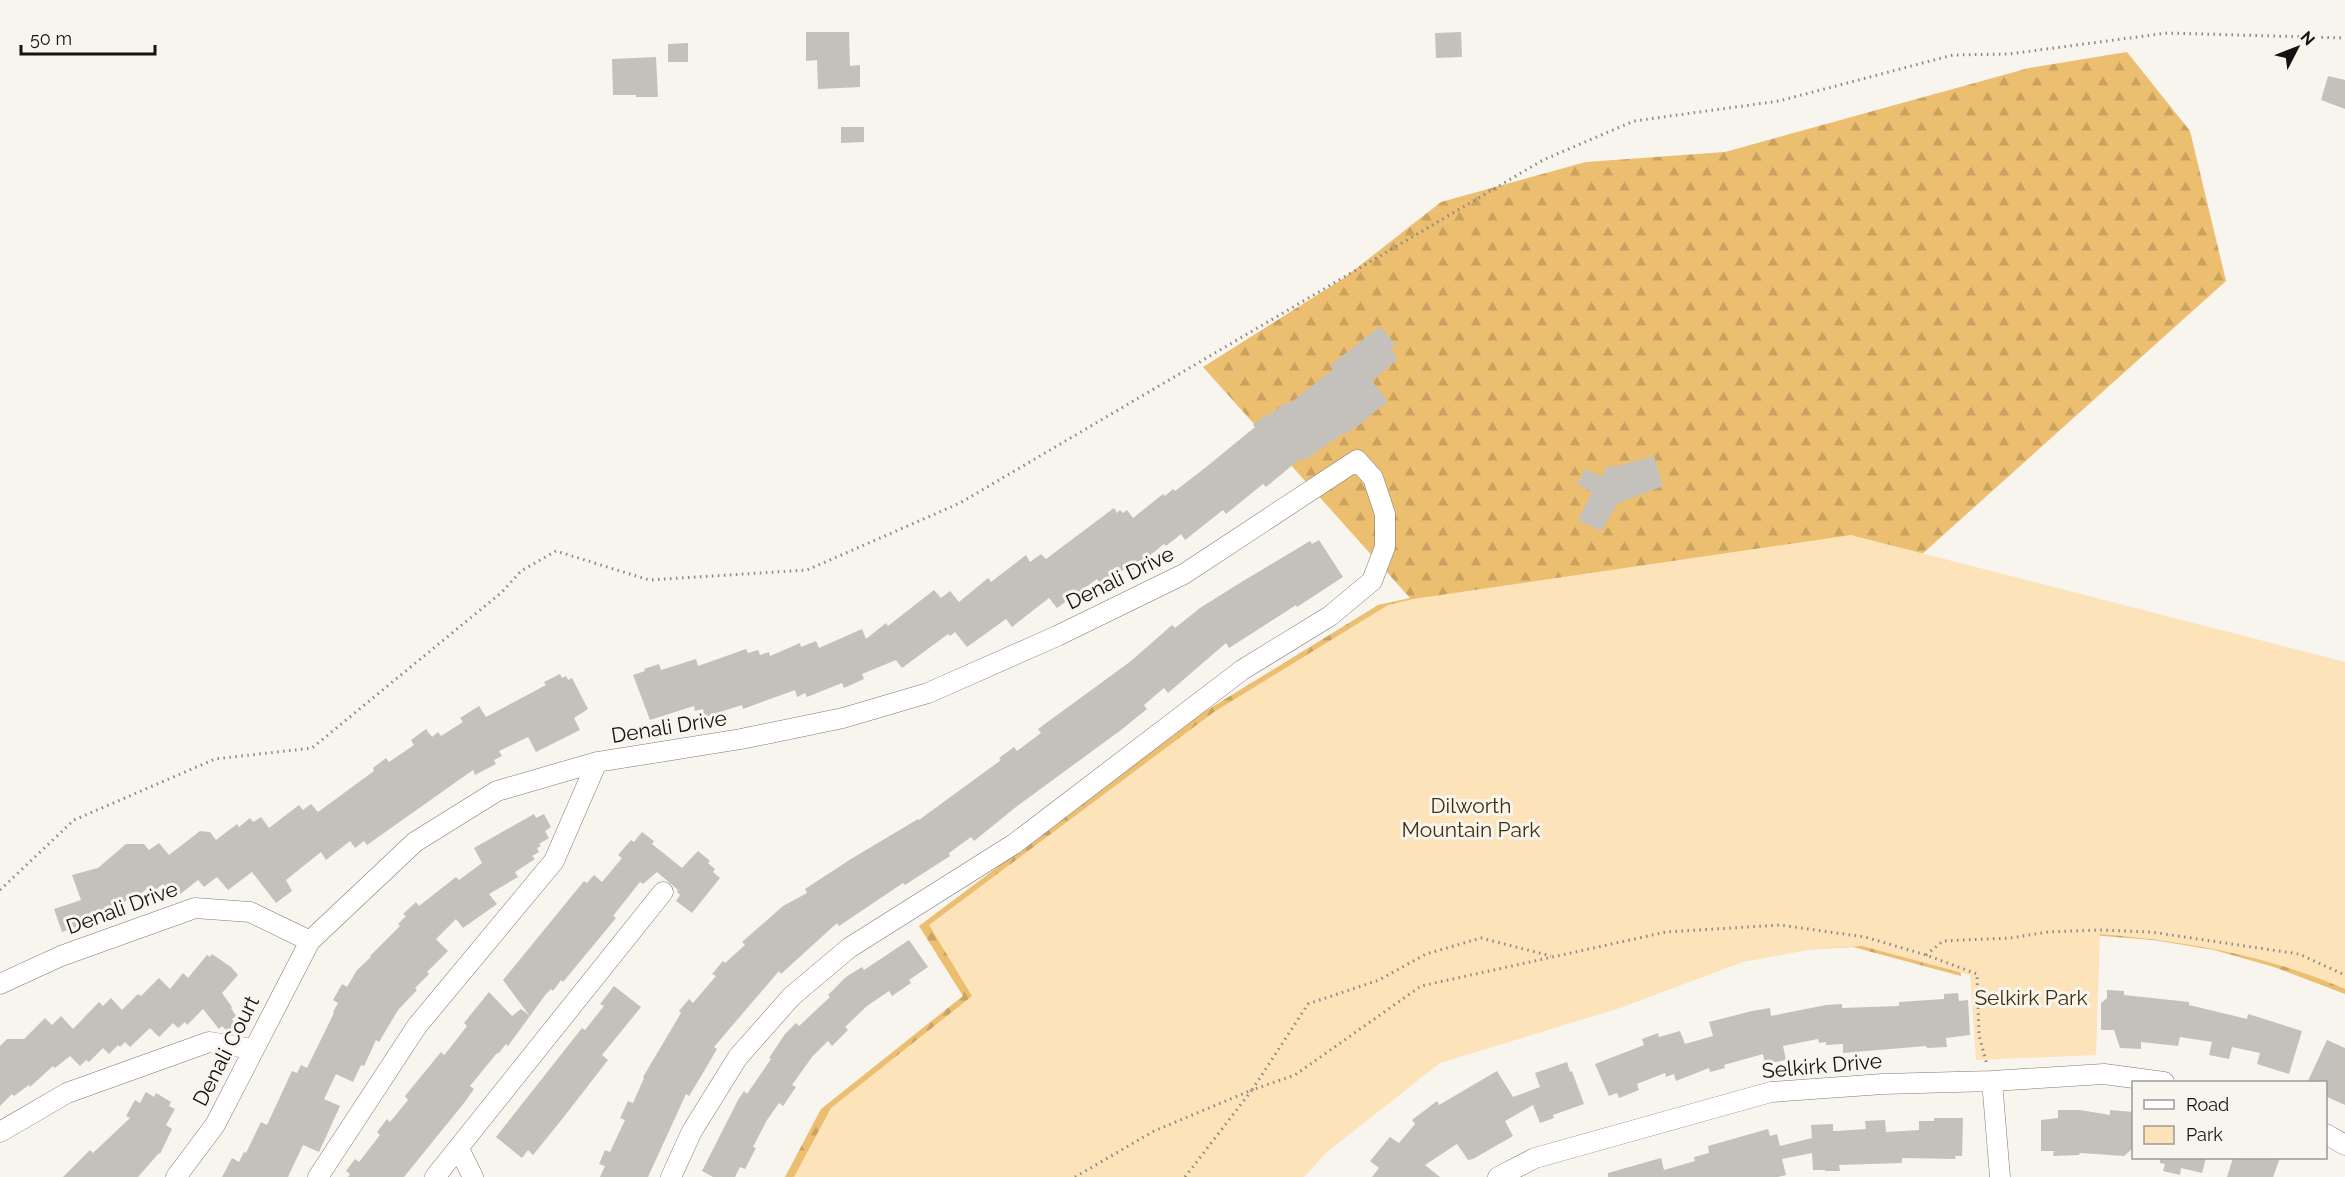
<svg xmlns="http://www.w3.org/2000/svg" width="2345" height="1177" font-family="Raleway,sans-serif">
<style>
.forest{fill:url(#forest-firs)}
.green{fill:#fce3b9}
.building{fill:#c4c1bc}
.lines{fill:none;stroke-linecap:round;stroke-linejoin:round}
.minor-casing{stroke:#7d7a75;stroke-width:21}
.path{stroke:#8a8884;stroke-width:3;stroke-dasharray:1.5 4.5;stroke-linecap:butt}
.minor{stroke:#fff;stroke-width:20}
.labels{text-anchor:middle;stroke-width:6;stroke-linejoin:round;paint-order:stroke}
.street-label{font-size:21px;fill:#141311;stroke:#f8f4ee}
.park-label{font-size:21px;fill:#43300e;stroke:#f8f4ee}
</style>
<defs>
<pattern id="forest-firs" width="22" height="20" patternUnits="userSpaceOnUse" patternTransform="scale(1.5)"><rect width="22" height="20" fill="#ecbe70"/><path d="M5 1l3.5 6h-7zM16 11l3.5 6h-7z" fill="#caa260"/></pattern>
</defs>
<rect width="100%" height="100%" fill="#f8f4ee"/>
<path class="forest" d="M 2127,52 L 2190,131 L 2226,281 L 1921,555 L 2345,665 L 2345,994 L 2274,967 L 2214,950 L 2153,940 L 2090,935 L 1959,946 L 1961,976 L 1853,947 L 1799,950 L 1734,962 L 1430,1064 L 1296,1177 L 785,1177 L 821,1109 L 963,996 L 919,926 L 1204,712 L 1378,605 L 1410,598 L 1203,367 L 1344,278 L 1441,202 L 1586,162 L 1725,152 L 2029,68 Z"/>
<path class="green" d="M 1851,535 L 2345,662 L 2345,989 C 2267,955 2184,941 2100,934 L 2096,1055 L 1976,1060 L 1970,975 L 1862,946 L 1808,950 L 1743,962 L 1617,1009 L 1440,1063 L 1327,1152 L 1304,1177 L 794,1177 L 831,1108 L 972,996 L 929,925 L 1214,712 L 1388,605 L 1413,599 Z"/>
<path class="building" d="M 806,32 L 849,32 L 850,66 L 860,65 L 860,87 L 818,89 L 817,60 L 806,61 Z
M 1461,32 L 1462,57 L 1436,58 L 1435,33 Z
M 688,43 L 688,62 L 668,62 L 668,44 Z
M 656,57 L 658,97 L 636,97 L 636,95 L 613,95 L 612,59 Z
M 2328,76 L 2345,80 L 2345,109 L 2321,100 Z
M 841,127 L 864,127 L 864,142 L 841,143 Z
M 1380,326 L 1396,345 L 1391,349 L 1398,359 L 1372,381 L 1388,401 L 1353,430 L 1352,429 L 1344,435 L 1342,434 L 1304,461 L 1301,458 L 1266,487 L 1263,484 L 1226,514 L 1223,510 L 1185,540 L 1181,534 L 1166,546 L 1164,544 L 1127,574 L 1124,569 L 1103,586 L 1097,579 L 1057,608 L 1049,598 L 1012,627 L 1006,619 L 967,647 L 955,632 L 950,636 L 948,634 L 902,668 L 896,660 L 862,674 L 864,679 L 844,688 L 842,683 L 807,697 L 805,693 L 797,697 L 795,690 L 743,709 L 742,705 L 705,717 L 703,709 L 695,711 L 694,706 L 650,720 L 633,675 L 645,671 L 644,669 L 659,664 L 661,670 L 696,659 L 698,666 L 746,649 L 748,653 L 758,650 L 760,655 L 769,652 L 770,656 L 800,643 L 801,647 L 816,641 L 819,648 L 862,629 L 866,639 L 886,623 L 888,626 L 934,590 L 941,598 L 950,591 L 959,602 L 988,578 L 991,582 L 1026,555 L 1030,562 L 1041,554 L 1046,559 L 1114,508 L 1117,513 L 1120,510 L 1123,513 L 1127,510 L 1133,518 L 1163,494 L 1165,496 L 1173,489 L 1175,491 L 1205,468 L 1255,427 L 1253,425 L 1268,413 L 1269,415 L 1287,402 L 1289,404 L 1333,369 L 1330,366 Z
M 1654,456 L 1663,486 L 1617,504 L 1601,531 L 1578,520 L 1592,492 L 1577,484 L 1585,469 L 1602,477 L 1608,465 L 1614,467 Z
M 1319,540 L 1343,577 L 1297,607 L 1296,605 L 1229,648 L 1226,643 L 1168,693 L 1164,688 L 1144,705 L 1147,709 L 1121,730 L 1016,807 L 974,841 L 971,837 L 949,853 L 950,856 L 922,874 L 905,885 L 903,883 L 839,926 L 837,923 L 781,974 L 779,971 L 714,1047 L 717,1049 L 700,1078 L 689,1096 L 686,1094 L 648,1177 L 600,1177 L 605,1166 L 599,1164 L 605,1150 L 610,1152 L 625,1120 L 620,1118 L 628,1101 L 633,1103 L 644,1078 L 643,1077 L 681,1013 L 679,1011 L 689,999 L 693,1003 L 716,976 L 712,974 L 723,961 L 725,963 L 745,945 L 742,942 L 783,906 L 807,893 L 805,889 L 851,859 L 918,819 L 919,820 L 1001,760 L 999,758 L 1014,747 L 1017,751 L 1041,733 L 1038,729 L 1131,661 L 1172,625 L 1175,628 L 1200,608 L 1243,581 L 1310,541 L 1312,544 Z
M 560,674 L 562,678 L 566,676 L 568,680 L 572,678 L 588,709 L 574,718 L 580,730 L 536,752 L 528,737 L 499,751 L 502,756 L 494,760 L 496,764 L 475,775 L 473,770 L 367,845 L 364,841 L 355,848 L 350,841 L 326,860 L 321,852 L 286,880 L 292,891 L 276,903 L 252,872 L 228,890 L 217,877 L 204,887 L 198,880 L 174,899 L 163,884 L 150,894 L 147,889 L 140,894 L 138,892 L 116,908 L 106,919 L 104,916 L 62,932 L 54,909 L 81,900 L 72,875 L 98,868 L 126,844 L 144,844 L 149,850 L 159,843 L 169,855 L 200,831 L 210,832 L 216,840 L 237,824 L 239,827 L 250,818 L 253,822 L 261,817 L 269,828 L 299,805 L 303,810 L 311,804 L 318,812 L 374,771 L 373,768 L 386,758 L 389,762 L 414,745 L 411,740 L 426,729 L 432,737 L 438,732 L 441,736 L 463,722 L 460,718 L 479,706 L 486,717 L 546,685 L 544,682 Z
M 534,814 L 536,818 L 544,814 L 551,827 L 545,831 L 549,838 L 539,844 L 541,846 L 537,848 L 539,852 L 532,856 L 535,859 L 515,872 L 518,877 L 489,894 L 497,904 L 463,928 L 456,919 L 436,939 L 448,951 L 427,972 L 429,974 L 415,988 L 417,990 L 398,1010 L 379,1042 L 376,1040 L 364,1066 L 361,1065 L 353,1082 L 336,1074 L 324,1099 L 340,1106 L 319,1152 L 303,1145 L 288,1177 L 222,1177 L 232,1158 L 239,1162 L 244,1152 L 246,1153 L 261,1122 L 267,1125 L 292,1071 L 297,1073 L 301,1065 L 307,1068 L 334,1013 L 333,1012 L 338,1003 L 333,1000 L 342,984 L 347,987 L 357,970 L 371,957 L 370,956 L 400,926 L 398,924 L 406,916 L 403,914 L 416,902 L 419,906 L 456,877 L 459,880 L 482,863 L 474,848 Z
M 642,832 L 654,841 L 652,844 L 682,868 L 698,851 L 710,861 L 708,863 L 715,869 L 713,872 L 720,878 L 692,913 L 676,901 L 680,895 L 677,892 L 678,890 L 657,872 L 643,884 L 640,882 L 613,916 L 616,918 L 563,982 L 561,980 L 553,991 L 551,989 L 546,994 L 508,1046 L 506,1044 L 498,1054 L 497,1053 L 470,1086 L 474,1089 L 464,1103 L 404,1177 L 348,1177 L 350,1174 L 346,1171 L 355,1159 L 359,1162 L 380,1135 L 377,1132 L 387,1119 L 390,1122 L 408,1100 L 405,1096 L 441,1052 L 444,1055 L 450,1048 L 467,1026 L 464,1023 L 489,992 L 512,1016 L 521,1009 L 529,1015 L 503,980 L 584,881 L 587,883 L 594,875 L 602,882 L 622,858 L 618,855 L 631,840 L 634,842 Z
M 909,940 L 928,967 L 909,980 L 911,983 L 892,996 L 889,991 L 867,1006 L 845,1027 L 848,1030 L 832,1046 L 828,1041 L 812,1057 L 792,1085 L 796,1087 L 783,1106 L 779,1103 L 767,1120 L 753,1147 L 756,1148 L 745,1169 L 740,1167 L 735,1177 L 713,1177 L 702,1171 L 738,1100 L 744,1091 L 747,1094 L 771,1059 L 769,1058 L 785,1034 L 796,1023 L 799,1026 L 830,997 L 828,995 L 846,977 L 862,967 L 864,970 Z
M 212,954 L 231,967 L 238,975 L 222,993 L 232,1007 L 231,1008 L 236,1016 L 232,1019 L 241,1035 L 229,1033 L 222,1026 L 219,1029 L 203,1009 L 187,1025 L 185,1022 L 178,1028 L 173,1023 L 159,1037 L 150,1028 L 130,1047 L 125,1042 L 120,1047 L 118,1045 L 109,1054 L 103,1048 L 89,1062 L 86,1060 L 80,1066 L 70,1056 L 55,1068 L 53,1066 L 30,1087 L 29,1085 L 14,1096 L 12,1094 L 0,1106 L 0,1046 L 7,1039 L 24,1039 L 45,1018 L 52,1025 L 61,1016 L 73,1029 L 99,1002 L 103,1006 L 111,998 L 122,1010 L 138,994 L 141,996 L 159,978 L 170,989 L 183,973 L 188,978 L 207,955 L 210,957 Z
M 614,986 L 641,1007 L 602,1055 L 608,1060 L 563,1118 L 533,1155 L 528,1150 L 522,1158 L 496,1137 L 582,1028 L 585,1030 L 604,1006 L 600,1004 Z
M 2107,990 L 2124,991 L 2124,995 L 2189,1002 L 2189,1005 L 2247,1019 L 2248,1014 L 2302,1031 L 2289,1074 L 2257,1064 L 2260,1053 L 2232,1047 L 2229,1059 L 2209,1055 L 2212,1042 L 2180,1037 L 2178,1046 L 2141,1042 L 2141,1049 L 2120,1048 L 2114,1030 L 2101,1030 L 2101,1003 L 2107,998 Z
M 1958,993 L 1959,1001 L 1968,1000 L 1970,1035 L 1946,1038 L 1947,1047 L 1927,1048 L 1926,1046 L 1843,1053 L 1843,1044 L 1826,1045 L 1826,1042 L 1819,1043 L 1818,1039 L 1783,1046 L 1786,1060 L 1765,1064 L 1763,1054 L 1724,1065 L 1725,1068 L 1710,1072 L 1709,1068 L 1676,1081 L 1674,1074 L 1666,1077 L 1665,1073 L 1637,1084 L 1639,1090 L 1619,1098 L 1617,1093 L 1609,1096 L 1595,1064 L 1644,1045 L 1642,1039 L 1658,1033 L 1659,1037 L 1680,1031 L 1685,1044 L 1713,1036 L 1709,1022 L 1752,1011 L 1770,1008 L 1771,1016 L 1826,1005 L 1842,1004 L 1842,1008 L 1899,1006 L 1899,1002 L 1944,999 L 1944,994 Z
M 2327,1040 L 2345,1048 L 2345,1105 L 2325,1096 L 2325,1083 L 2307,1083 Z
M 1567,1062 L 1570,1072 L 1572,1071 L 1584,1104 L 1553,1115 L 1554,1118 L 1540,1123 L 1533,1105 L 1505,1121 L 1513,1136 L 1473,1159 L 1468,1160 L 1457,1144 L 1425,1165 L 1440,1177 L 1372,1177 L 1379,1168 L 1370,1161 L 1390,1137 L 1399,1143 L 1415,1124 L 1412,1120 L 1437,1101 L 1439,1105 L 1497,1071 L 1513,1097 L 1540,1087 L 1535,1073 Z
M 146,1092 L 154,1097 L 156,1093 L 171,1102 L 169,1106 L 175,1109 L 166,1125 L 172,1129 L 160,1154 L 159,1153 L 138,1177 L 63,1177 L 90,1150 L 93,1153 L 130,1118 L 126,1116 L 135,1100 L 140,1103 Z
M 2058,1110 L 2080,1110 L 2110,1115 L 2110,1110 L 2133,1112 L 2133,1148 L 2124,1156 L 2080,1153 L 2079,1155 L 2053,1156 L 2054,1151 L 2041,1151 L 2041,1120 L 2058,1118 Z
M 1934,1118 L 1963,1118 L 1962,1156 L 1955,1156 L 1956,1159 L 1902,1158 L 1902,1163 L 1839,1165 L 1840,1171 L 1825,1171 L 1825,1170 L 1813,1170 L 1812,1153 L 1782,1159 L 1786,1175 L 1778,1177 L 1608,1177 L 1608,1173 L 1661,1158 L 1664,1170 L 1695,1161 L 1694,1157 L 1709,1153 L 1708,1146 L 1768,1129 L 1770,1136 L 1777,1134 L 1780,1146 L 1812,1138 L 1811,1125 L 1833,1124 L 1833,1131 L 1837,1131 L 1866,1129 L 1865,1121 L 1885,1120 L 1886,1132 L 1919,1130 L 1919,1121 L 1934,1121 Z
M 2160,1158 L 2206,1158 L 2202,1173 L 2181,1168 L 2180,1175 L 2163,1171 L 2165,1164 L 2160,1163 Z
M 2233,1158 L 2280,1158 L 2273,1177 L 2227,1177 Z"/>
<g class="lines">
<defs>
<path id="minor" d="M 0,984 L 61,956 L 195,908 L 250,912 L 310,941 L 415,842 L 497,791 L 597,762 L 741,739 L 843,718 L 928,693 L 1057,636 L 1184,574 L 1357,460 L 1373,478 L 1385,514 L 1385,547 L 1372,581 L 1330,616 L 1242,670 L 1014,844 L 849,948 L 792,996 L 738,1057 L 692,1131 L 671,1177
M 1992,1081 L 2000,1177
M 0,1132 L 67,1093 L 209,1042 L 253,1049
M 2326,1134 L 2345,1145
M 459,1149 L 473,1177
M 176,1177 L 215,1125 L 310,941
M 318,1177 L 417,1026 L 554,861 L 597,762
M 435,1177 L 663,892
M 1498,1177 L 1535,1158 L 1771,1092 L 1883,1084 L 1992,1081 L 2104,1074 L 2164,1082"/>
</defs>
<use href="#minor" class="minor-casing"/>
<path class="path" d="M 0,890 L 74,820 L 215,759 L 312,748 L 502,592 L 521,571 L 556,551 L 649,580 L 807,570 L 960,503 L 1543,160 L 1634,121 L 1779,101 L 1953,55 L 2009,54 L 2167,33 L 2345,38
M 1926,955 L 1943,941 L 2010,938 L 2048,932 L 2099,930 L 2151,932 L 2299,954 L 2345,975
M 1075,1177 L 1154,1131 L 1252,1090 L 1308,1004 L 1379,980 L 1426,954 L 1481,938 L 1551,956
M 1185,1177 L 1252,1090 L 1295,1075 L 1421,986 L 1666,932 L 1780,925 L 1865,937 L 1926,955 L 1977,974 L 1979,1035 L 1987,1065"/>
<use href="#minor" class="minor"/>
</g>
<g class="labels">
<g class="street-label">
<text transform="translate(1120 578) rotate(-26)" y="7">Denali Drive</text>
<text transform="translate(669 727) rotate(-9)" y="7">Denali Drive</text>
<text transform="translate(122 908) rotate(-20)" y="7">Denali Drive</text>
<text transform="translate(226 1051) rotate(-63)" y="7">Denali Court</text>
<text transform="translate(1822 1066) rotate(-5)" y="7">Selkirk Drive</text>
</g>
<g class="park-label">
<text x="1471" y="813">Dilworth<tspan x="1471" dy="24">Mountain Park</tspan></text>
<text x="2031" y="1005">Selkirk Park</text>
</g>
</g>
<rect x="2132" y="1081" width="195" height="78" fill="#f8f4ee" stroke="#9d9a96" stroke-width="1.5"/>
<rect x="2144" y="1100" width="30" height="9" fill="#ffffff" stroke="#9d9a96" stroke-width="1.5"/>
<text x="2186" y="1111" font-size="18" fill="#141311">Road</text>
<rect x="2144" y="1126" width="30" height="18" fill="#fce3b9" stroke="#9d9a96" stroke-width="1.5"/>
<text x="2186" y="1141" font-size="18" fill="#141311">Park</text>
<g transform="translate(2297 48) rotate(48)" stroke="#f8f4ee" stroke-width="4.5" paint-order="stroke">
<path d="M0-4.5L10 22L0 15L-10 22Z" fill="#141311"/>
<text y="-9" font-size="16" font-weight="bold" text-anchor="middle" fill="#141311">N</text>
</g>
<path d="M21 45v9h134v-9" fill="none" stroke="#141311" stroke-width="3"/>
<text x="30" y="45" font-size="18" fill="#141311" stroke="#f8f4ee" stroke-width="4.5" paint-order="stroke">50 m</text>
</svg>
